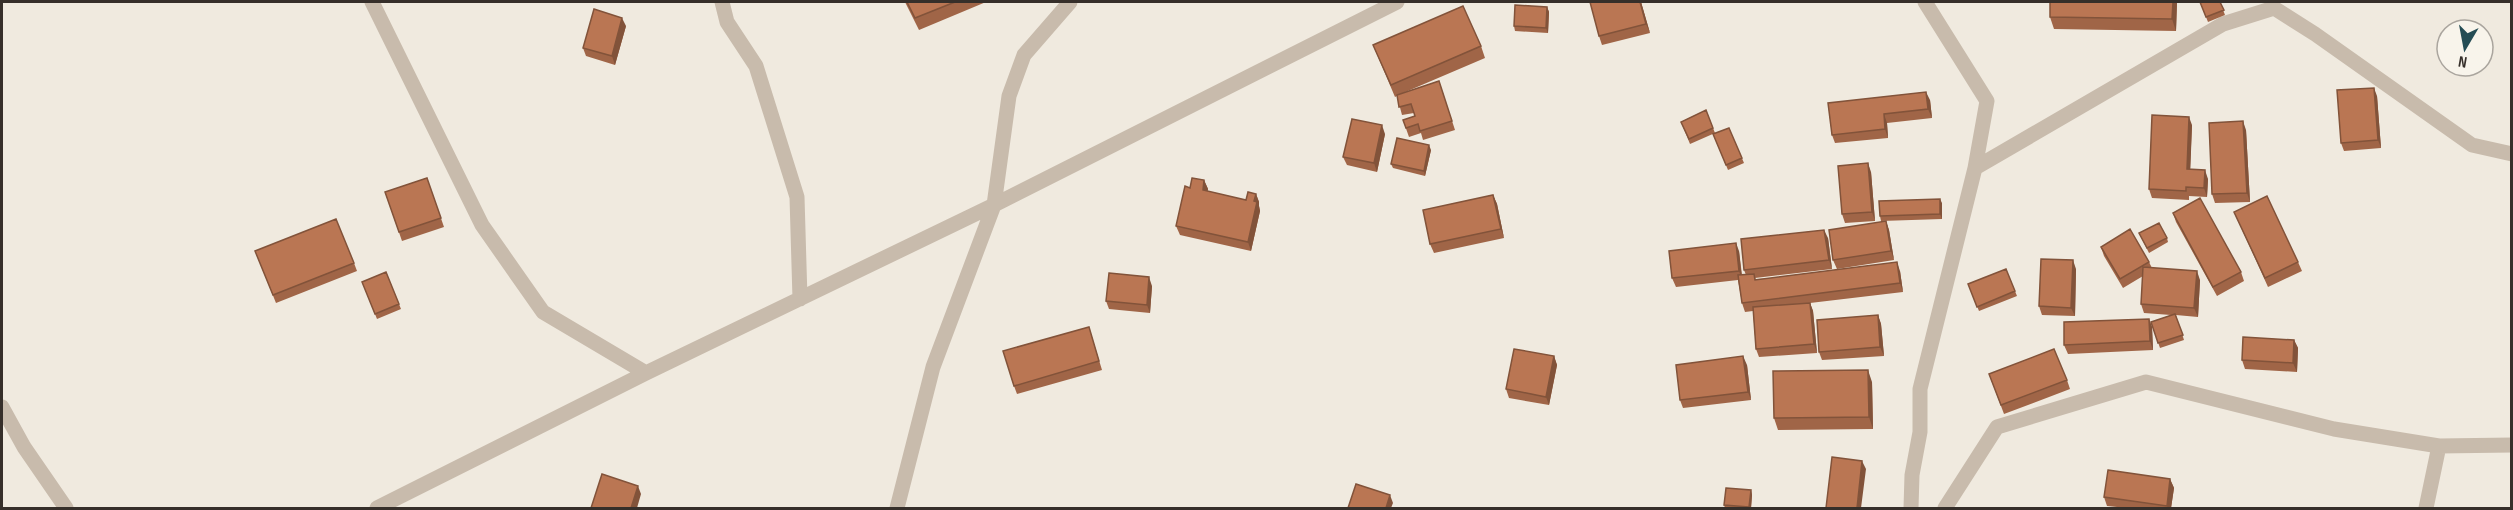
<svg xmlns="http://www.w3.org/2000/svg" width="2513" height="510" font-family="'Sofia Sans Condensed',sans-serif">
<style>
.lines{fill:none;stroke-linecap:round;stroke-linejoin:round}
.minor{stroke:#c8bbac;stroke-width:15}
.wall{fill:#a06547}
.shaded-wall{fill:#82533a}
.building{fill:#ba7653;stroke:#82533a;stroke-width:1.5}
</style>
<rect width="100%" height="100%" fill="#f0eadf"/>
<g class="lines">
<path class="minor" d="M 372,2 L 482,225 L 543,312 L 646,373
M 722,2 L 727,22 L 756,66 L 797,197 L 800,299
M 1975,168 L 2223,24 L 2274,8 L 2315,34 L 2472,145 L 2512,154
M 2,407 L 24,447 L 66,508
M 377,508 L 646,373 L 994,205 L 1397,2
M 897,508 L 933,367 L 994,205 L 1009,96 L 1024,55 L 1070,2
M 1911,508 L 1912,475 L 1920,432 L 1920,389 L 1975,168 L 1987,101 L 1925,2
M 1945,508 L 1997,427 L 2146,382 L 2334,429 L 2439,446
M 2426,508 L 2439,446 L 2512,445"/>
</g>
<path class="wall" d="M 905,2 L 986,2 L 919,30 Z
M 1641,2 L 1650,33 L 1602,45 L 1599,36 Z
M 2177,2 L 2176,31 L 2054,29 L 2050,17 Z
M 2200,2 L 2220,2 L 2225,15 L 2208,22 Z
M 1547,7 L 1549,12 L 1548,33 L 1515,31 L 1514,26 Z
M 626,26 L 615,65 L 586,56 L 583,48 Z
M 1373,45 L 1481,46 L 1485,58 L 1403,93 L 1439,81 L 1455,130 L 1423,140 L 1421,133 L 1409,137 L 1403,120 L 1415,116 L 1414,113 L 1402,115 L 1397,96 L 1395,97 Z
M 2377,96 L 2381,148 L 2344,151 L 2341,143 Z
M 1930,100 L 1932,118 L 1887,123 L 1888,138 L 1835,143 L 1832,135 L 1828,103 Z
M 1706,110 L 1715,133 L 1690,144 L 1681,122 Z
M 2192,125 L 2190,169 L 2208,179 L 2207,197 L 2189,196 L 2189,200 L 2152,198 L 2149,189 Z
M 1729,128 L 1744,163 L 1728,170 L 1713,134 Z
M 2246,130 L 2250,202 L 2215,203 L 2212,194 Z
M 1385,134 L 1377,172 L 1347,165 L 1343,157 Z
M 1431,150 L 1425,176 L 1393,168 L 1391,164 Z
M 1871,172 L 1875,221 L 1845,223 L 1842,214 Z
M 427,178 L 444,227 L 402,241 L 385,192 Z
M 1204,180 L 1208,189 L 1207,191 L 1246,200 L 1256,194 L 1259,202 L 1259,206 L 1260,211 L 1251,251 L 1180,235 L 1176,226 L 1190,188 Z
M 1493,195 L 1497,204 L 1504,238 L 1434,253 L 1430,244 Z
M 1942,203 L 1942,219 L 1881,221 L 1880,216 Z
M 2234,212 L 2298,262 L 2302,271 L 2268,287 Z
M 2173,213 L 2241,272 L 2244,281 L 2217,296 L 2176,222 Z
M 1886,221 L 1889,230 L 1894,260 L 1837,269 L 1833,260 Z
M 2139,233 L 2167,238 L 2168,242 L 2149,253 Z
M 1828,238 L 1832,269 L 1755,278 L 1756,279 L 1900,271 L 1903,292 L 1810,303 L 1813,311 L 1817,353 L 1759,357 L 1756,349 L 1753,311 L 1745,312 L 1742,303 L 1738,280 L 1676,287 L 1672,278 L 1739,251 L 1742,275 L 1746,275 L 1744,270 Z
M 2101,247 L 2149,262 L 2152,268 L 2200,280 L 2198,317 L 2176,315 L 2184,340 L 2160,348 L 2151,322 L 2171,315 L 2144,313 L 2141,304 L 2143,276 L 2123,288 L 2104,256 Z
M 255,251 L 354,263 L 357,271 L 276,303 Z
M 2006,269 L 2017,296 L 1979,311 L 1968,284 Z
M 2076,269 L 2075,316 L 2042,315 L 2039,306 Z
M 386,272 L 401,309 L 377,319 L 362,282 Z
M 1152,286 L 1150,313 L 1109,309 L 1106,301 Z
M 1878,315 L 1881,324 L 1884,356 L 1822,360 L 1819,352 Z
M 2149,319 L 2152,327 L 2153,350 L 2068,354 L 2064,345 Z
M 1089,327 L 1102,370 L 1017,394 L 1014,386 Z
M 2294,340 L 2298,348 L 2297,372 L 2245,369 L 2242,360 Z
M 1554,356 L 1557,365 L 1549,405 L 1509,398 L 1506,389 Z
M 1747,365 L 1751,400 L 1683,408 L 1680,400 Z
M 1989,374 L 2067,380 L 2070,389 L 2004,414 Z
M 1872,382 L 1873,429 L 1778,430 L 1774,418 Z
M 2170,479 L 2174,488 L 2171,508 L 2127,508 L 2107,506 L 2104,497 Z
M 1751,490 L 1752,495 L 1751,508 L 1725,508 L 1724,505 Z"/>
<path class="shaded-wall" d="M 1640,2 L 1641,2 L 1650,33 L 1646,24 Z
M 2173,2 L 2177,2 L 2176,31 L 2172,19 Z
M 1547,7 L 1549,12 L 1548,33 L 1546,28 Z
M 622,18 L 626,26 L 615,65 L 612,56 Z
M 2374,88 L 2377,96 L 2381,148 L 2378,140 Z
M 1926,92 L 1930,100 L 1932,118 L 1928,109 Z
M 1884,114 L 1887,123 L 1888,138 L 1885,129 Z
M 2189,117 L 2192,125 L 2190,178 L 2187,169 Z
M 2243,121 L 2246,130 L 2250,202 L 2247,193 Z
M 1382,125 L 1385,134 L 1377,172 L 1374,163 Z
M 1429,145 L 1431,150 L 1425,176 L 1424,171 Z
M 1868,163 L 1871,172 L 1875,221 L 1872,212 Z
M 2205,170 L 2208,179 L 2207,197 L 2204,188 Z
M 1204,180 L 1208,189 L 1206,199 L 1203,190 Z
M 1256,194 L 1259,202 L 1259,206 L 1260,211 L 1251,251 L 1248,242 Z
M 1493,195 L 1497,204 L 1504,238 L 1501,229 Z
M 1940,199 L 1942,203 L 1942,219 L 1940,214 Z
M 1886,221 L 1889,230 L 1894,260 L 1891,251 Z
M 1824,230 L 1828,238 L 1832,269 L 1829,260 Z
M 1736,243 L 1739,251 L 1742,279 L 1739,271 Z
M 2073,260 L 2076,269 L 2075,316 L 2071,308 Z
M 1897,262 L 1900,271 L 1903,292 L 1900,283 Z
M 2197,271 L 2200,280 L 2198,317 L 2194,308 Z
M 1149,277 L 1152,286 L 1150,313 L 1147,305 Z
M 1810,303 L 1813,311 L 1817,353 L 1814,344 Z
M 1878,315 L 1881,324 L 1884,356 L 1880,347 Z
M 2149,319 L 2152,327 L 2153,350 L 2150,341 Z
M 2294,340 L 2298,348 L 2297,372 L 2293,363 Z
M 1554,356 L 1557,365 L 1549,405 L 1546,397 Z
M 1743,356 L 1747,365 L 1751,400 L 1748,392 Z
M 1868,370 L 1872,382 L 1873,429 L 1869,417 Z
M 1862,461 L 1866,469 L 1861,508 L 1857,508 Z
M 2170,479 L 2174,488 L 2171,508 L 2168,508 L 2167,506 Z
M 638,486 L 641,494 L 637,508 L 631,508 Z
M 1751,490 L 1752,495 L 1751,508 L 1749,508 Z
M 1390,495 L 1393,503 L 1391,508 L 1386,508 Z"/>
<path class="building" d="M 907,2 L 955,2 L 915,18 Z
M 1590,2 L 1640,2 L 1646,24 L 1599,36 Z
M 2050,2 L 2173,2 L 2172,19 L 2050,17 Z
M 2200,2 L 2220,2 L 2224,10 L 2206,17 Z
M 1515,5 L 1547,7 L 1546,28 L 1514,26 Z
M 1463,6 L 1481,46 L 1391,85 L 1373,45 Z
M 594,9 L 622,18 L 612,56 L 583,48 Z
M 1439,81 L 1452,121 L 1420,131 L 1418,124 L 1406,128 L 1403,120 L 1415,116 L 1411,104 L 1399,107 L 1397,95 Z
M 2374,88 L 2378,140 L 2341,143 L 2337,90 Z
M 1926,92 L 1928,109 L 1884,114 L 1885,129 L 1832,135 L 1828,103 Z
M 1706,110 L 1713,128 L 1689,139 L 1681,122 Z
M 2152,115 L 2189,117 L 2187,169 L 2205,170 L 2204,188 L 2186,187 L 2186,191 L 2149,189 Z
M 1352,119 L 1382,125 L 1374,163 L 1343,157 Z
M 2243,121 L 2247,193 L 2212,194 L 2209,123 Z
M 1729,128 L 1742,158 L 1726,165 L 1713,134 Z
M 1397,138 L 1429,145 L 1424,171 L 1391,164 Z
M 1868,163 L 1872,212 L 1842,214 L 1838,166 Z
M 427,178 L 441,218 L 399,232 L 385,192 Z
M 1192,178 L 1204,180 L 1203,190 L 1246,200 L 1248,192 L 1256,194 L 1254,201 L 1257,202 L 1248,242 L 1176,226 L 1185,186 L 1190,188 Z
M 1493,195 L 1501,229 L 1430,244 L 1423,210 Z
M 2267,196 L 2298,262 L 2265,278 L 2234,212 Z
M 2200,198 L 2241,272 L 2213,287 L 2173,213 Z
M 1940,199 L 1940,214 L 1880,216 L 1879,201 Z
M 336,219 L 354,263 L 273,295 L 255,251 Z
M 1886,221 L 1891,251 L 1833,260 L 1829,230 Z
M 2159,223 L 2167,238 L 2147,248 L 2139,233 Z
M 2130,229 L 2149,262 L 2120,279 L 2101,247 Z
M 1824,230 L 1829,260 L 1744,270 L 1741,239 Z
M 1736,243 L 1739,271 L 1672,278 L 1669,251 Z
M 2041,259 L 2073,260 L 2071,308 L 2039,306 Z
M 1897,262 L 1900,283 L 1742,303 L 1738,275 L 1754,274 L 1755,280 Z
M 2143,267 L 2197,271 L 2194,308 L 2141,304 Z
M 2006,269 L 2015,291 L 1977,307 L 1968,284 Z
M 386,272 L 399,304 L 375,314 L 362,282 Z
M 1109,273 L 1149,277 L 1147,305 L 1106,301 Z
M 1810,303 L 1814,344 L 1756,349 L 1753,307 Z
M 2175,314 L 2183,335 L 2158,343 L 2151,322 Z
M 1878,315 L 1880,347 L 1819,352 L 1817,320 Z
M 2149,319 L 2150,341 L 2064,345 L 2064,322 Z
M 1089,327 L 1099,361 L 1014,386 L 1003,351 Z
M 2243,337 L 2294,340 L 2293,363 L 2242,360 Z
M 1514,349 L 1554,356 L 1546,397 L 1506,389 Z
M 2054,349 L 2067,380 L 2001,405 L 1989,374 Z
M 1743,356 L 1748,392 L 1680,400 L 1676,365 Z
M 1868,370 L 1869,417 L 1774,418 L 1773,371 Z
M 1832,457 L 1862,461 L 1857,508 L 1826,508 Z
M 2108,470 L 2170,479 L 2167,506 L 2104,497 Z
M 602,474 L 638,486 L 631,508 L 591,508 Z
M 1356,484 L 1390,495 L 1386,508 L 1348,508 Z
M 1726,488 L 1751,490 L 1749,507 L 1724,505 Z"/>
<rect width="2513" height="510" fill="none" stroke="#362f2a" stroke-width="6"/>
<g transform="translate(2465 48) rotate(190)"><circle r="28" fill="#f8f4eb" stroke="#aaa59e" stroke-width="1.5"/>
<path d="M0-4.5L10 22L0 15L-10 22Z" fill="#244c54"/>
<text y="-9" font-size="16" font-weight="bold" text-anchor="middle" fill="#362f2a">N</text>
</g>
</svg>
